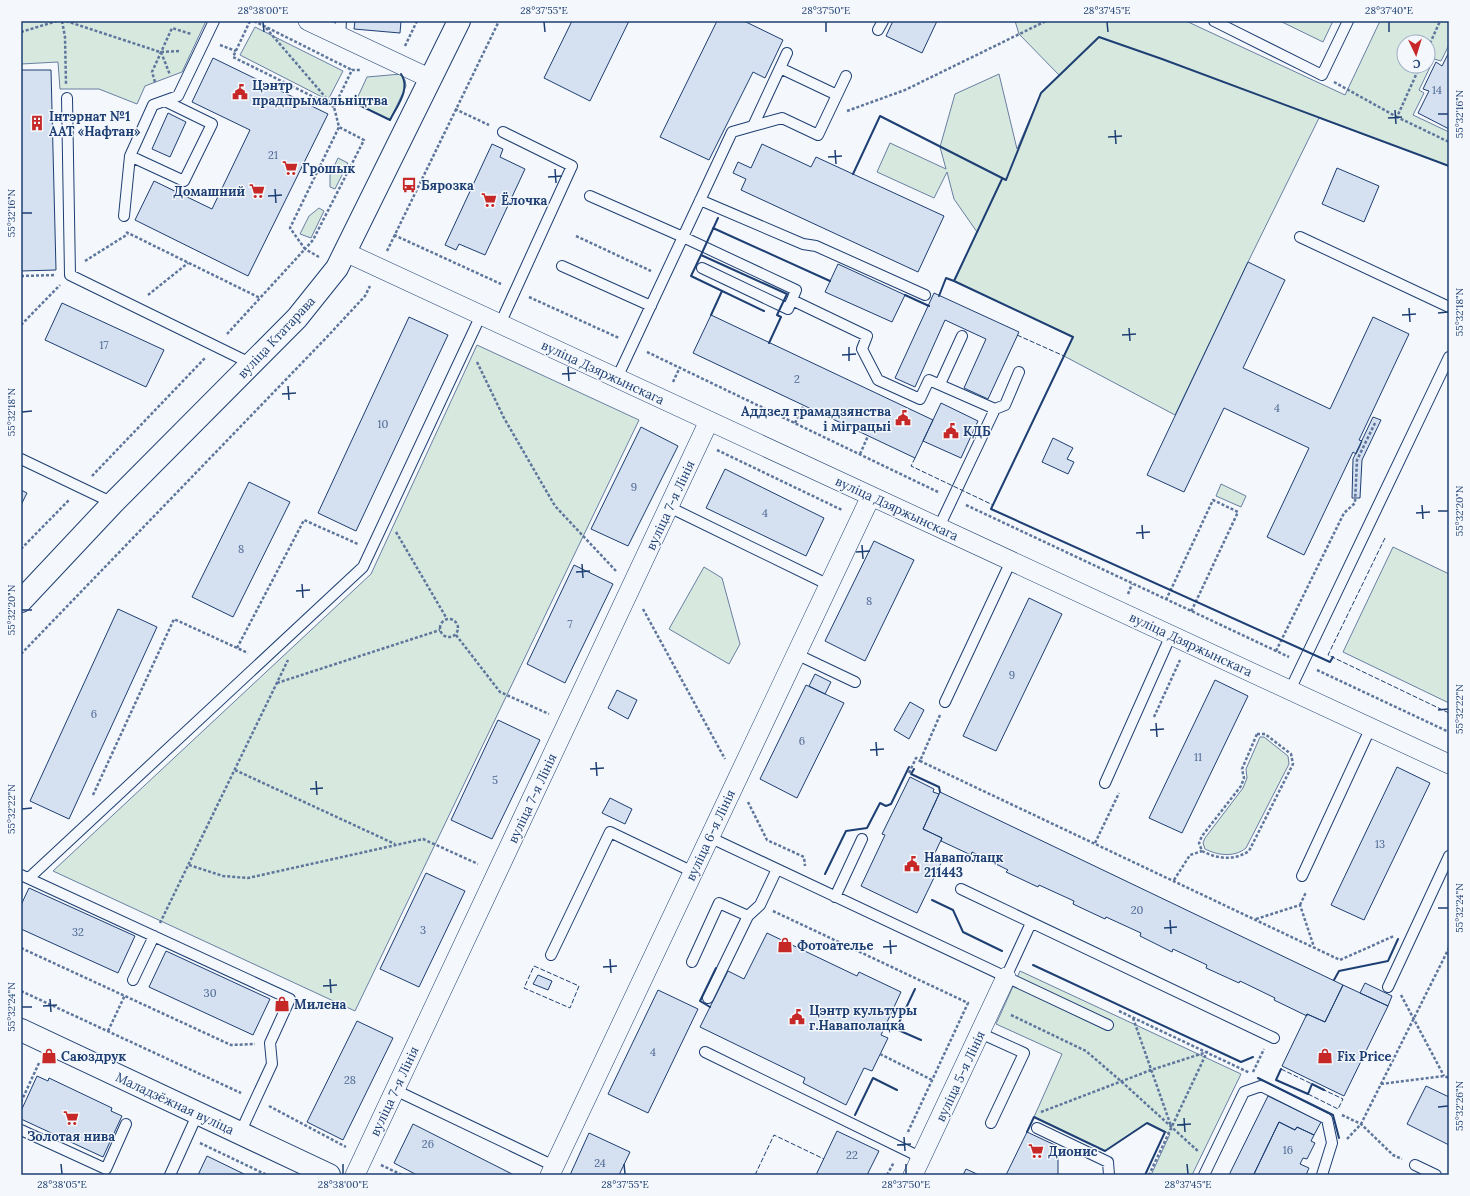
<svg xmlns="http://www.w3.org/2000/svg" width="1470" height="1196" font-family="Lora,serif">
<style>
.green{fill:#d7e8df;stroke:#687fa3;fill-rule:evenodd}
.building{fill:#d5e0f0;stroke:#1d3f73}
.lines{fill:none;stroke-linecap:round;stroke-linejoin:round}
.service-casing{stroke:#1d3f73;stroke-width:12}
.minor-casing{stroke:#1d3f73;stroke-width:20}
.tertiary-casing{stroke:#1d3f73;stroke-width:24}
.secondary-casing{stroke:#1d3f73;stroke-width:24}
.path{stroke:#5e769c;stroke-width:2.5;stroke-dasharray:3 2;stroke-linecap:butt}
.service{stroke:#f4f7fb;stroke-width:10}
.minor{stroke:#f4f7fb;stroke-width:19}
.tertiary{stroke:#f4f7fb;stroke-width:22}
.secondary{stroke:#f4f7fb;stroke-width:22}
.fence{stroke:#1d3f73;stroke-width:1;stroke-dasharray:5 2;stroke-linecap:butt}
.wall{stroke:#1d3f73;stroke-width:2}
.ticks{fill:none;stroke:#1d3f73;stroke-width:1.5}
.labels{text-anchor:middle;stroke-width:3;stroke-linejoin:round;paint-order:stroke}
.number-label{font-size:11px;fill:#4b6792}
.poi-label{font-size:13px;font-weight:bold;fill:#1d3f73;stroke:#f4f7fb;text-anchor:start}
.street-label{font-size:13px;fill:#1d3f73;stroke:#f4f7fb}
.neatline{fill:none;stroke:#1d3f73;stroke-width:1.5}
.ticks-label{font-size:10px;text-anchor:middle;fill:#1d3f73}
</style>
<rect width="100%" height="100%" fill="#f4f7fb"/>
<path class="green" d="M 21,21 L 206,21 L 182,72 L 145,86 L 137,104 L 99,89 L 60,89 L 58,62 L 21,64 Z
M 1015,21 L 1186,21 L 1345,95 L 1380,21 L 1449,21 L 1449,45 L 1441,61 L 1434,59 L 1419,90 L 1424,93 L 1413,115 L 1449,132 L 1449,166 L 1319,118 L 1248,262 L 1175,415 L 1064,356 L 1073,337 L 954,281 L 977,232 L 954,199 L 947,172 L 934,198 L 877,172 L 890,143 L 946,169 L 940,147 L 955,94 L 999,74 L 1017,149 L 1041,93 L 1059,75 L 1019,34 ZM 1404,42 L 1428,42 L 1428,66 L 1404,66 Z
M 1280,21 L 1333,21 L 1323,42 Z
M 255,27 L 343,71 L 328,100 L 240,55 Z
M 401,74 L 405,80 L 406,86 L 390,120 L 355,103 L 367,77 Z
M 338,158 L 348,163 L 335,189 L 330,187 L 330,175 Z
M 319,208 L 324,211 L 311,238 L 300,234 L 309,216 Z
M 477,345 L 639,420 L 355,1011 L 53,871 L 371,574 Z
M 1221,484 L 1246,496 L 1241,507 L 1216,496 Z
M 1393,547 L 1449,574 L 1449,703 L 1343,652 Z
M 704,567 L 722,578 L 740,644 L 729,664 L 669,629 Z
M 1260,737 L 1264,737 L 1288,756 L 1289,764 L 1246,848 C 1234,858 1217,855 1205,849 L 1203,843 L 1205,838 L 1243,788 L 1247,778 L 1246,769 Z
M 1020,971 L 1241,1074 L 1192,1175 L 1151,1175 L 1170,1134 L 1147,1123 L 1105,1151 L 1034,1117 L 1062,1054 L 996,1024 Z"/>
<path class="building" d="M 355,21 L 401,21 L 400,33 L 354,29 Z
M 572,21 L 629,21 L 590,101 L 544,78 Z
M 717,21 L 744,21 L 783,40 L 765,78 L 753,72 L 709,160 L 660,137 Z
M 893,21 L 937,21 L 922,53 L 886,36 Z
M 1449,52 L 1449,129 L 1418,113 L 1429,91 L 1423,89 L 1436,62 L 1442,66 Z
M 213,58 L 328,114 L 248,276 L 135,220 L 154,181 L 212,209 L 250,130 L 192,102 Z
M 21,70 L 51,70 L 56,270 L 21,271 Z
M 168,113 L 186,122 L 170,157 L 152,149 Z
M 492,144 L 503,149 L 500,157 L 525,169 L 485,255 L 459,244 L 456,250 L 445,245 Z
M 762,144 L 811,167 L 816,157 L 944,216 L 918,272 L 741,190 L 746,179 L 733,173 L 738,162 L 751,168 Z
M 1337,168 L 1379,186 L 1364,222 L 1322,204 Z
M 1248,262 L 1285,280 L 1243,368 L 1330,409 L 1373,317 L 1409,334 L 1359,440 L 1362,441 L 1359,448 L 1356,454 L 1353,452 L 1304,555 L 1267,537 L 1309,448 L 1224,408 L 1184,492 L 1147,475 Z
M 838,264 L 905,295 L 892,322 L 825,292 Z
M 934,293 L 1019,332 L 988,399 L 964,388 L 986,339 L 945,320 L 915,387 L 895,378 Z
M 62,303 L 164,350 L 146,387 L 45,340 Z
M 711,315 L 933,420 L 915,458 L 693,353 Z
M 409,317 L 448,335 L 356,531 L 318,513 Z
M 941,403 L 978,421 L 961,458 L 923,441 Z
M 1373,417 L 1381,420 L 1362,460 L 1360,498 L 1352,498 L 1353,459 Z
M 641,427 L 678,446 L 628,546 L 591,529 Z
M 1053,438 L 1073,448 L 1067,459 L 1074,462 L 1068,474 L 1042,462 Z
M 725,469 L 824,518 L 806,556 L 706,508 Z
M 249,482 L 290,502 L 233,617 L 192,597 Z
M 21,490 L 27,493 L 21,505 Z
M 874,541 L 914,560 L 865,661 L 825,641 Z
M 574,565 L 613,584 L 565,683 L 527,664 Z
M 1029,598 L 1062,614 L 996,751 L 963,736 Z
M 118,609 L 157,627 L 69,819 L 30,801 Z
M 815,674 L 831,682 L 825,694 L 809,686 Z
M 1215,680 L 1248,696 L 1182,833 L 1149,818 Z
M 806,685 L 844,703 L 797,798 L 760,779 Z
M 617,690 L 637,700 L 628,719 L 608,708 Z
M 910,702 L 924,710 L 909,739 L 894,730 Z
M 498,720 L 540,740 L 492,839 L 451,820 Z
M 1397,767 L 1430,783 L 1364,920 L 1331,905 Z
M 910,777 L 934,789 L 933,792 L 939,794 L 923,829 L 942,838 L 933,857 L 942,861 L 917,913 L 861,886 L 885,835 L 882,834 Z
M 940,792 L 1343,985 L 1325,1022 L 1307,1014 L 1307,1016 L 1274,1000 L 1275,998 L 1240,981 L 1239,983 L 1206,968 L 1207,965 L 1173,949 L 1172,952 L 1140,936 L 1141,933 L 1106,917 L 1105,919 L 1073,904 L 1074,901 L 1039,885 L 1038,887 L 1006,872 L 1008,870 L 972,852 L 971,855 L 941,841 L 942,838 L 923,829 Z
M 610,798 L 632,809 L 625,824 L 602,813 Z
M 426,873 L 465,891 L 419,987 L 380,969 Z
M 29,888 L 135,936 L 118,973 L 21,929 L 21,905 Z
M 767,933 L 857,976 L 859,972 L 901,992 L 881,1035 L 888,1038 L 872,1071 L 864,1068 L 846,1105 L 803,1083 L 805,1078 L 700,1027 L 728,971 L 744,979 Z
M 166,951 L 270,999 L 253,1035 L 149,987 Z
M 538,975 L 552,981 L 548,990 L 533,984 Z
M 1365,983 L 1392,996 L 1388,1006 L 1360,993 Z
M 1343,985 L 1388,1006 L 1344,1096 L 1282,1066 L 1307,1014 L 1325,1022 Z
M 658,990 L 698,1009 L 648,1113 L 608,1094 Z
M 357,1021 L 393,1038 L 343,1140 L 307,1122 Z
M 37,1076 L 48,1081 L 49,1078 L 112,1108 L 111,1111 L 122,1116 L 103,1157 L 21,1119 L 21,1111 Z
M 1426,1086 L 1449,1097 L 1449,1145 L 1407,1124 Z
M 1268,1096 L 1321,1122 L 1314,1135 L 1297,1127 L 1295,1130 L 1279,1122 L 1254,1174 L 1257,1175 L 1229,1175 Z
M 1279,1122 L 1295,1130 L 1297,1127 L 1314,1135 L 1311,1141 L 1315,1143 L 1307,1159 L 1303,1158 L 1300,1164 L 1309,1168 L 1306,1175 L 1257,1175 L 1254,1174 Z
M 413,1124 L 514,1175 L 417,1175 L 394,1163 Z
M 837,1131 L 879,1151 L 867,1175 L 816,1175 Z
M 1027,1132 L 1057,1146 L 1052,1156 L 1058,1158 L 1058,1175 L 1006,1175 Z
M 589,1133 L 630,1152 L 619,1175 L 570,1175 Z
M 207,1156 L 244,1174 L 244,1175 L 198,1175 Z
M 966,1169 L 979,1175 L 963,1175 Z"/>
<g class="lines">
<defs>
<path id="service" d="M 1214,21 L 1322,75 L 1348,21
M 878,30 L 883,21
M 340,36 L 341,21
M 780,68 L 837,95
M 67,98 L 70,275 L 252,364
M 753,126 L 782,118 L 818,135 L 846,76
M 130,156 L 184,181 L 212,124 L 165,101
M 590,196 L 683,237 L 796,290 L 792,300 L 867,336 L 862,349 L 878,380 L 920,399 L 929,380 L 995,409
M 700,200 L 803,244 L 816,246 L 925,295
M 124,216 L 130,156 L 153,105 L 178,96 L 214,21
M 1300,237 L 1449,307
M 562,266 L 651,306
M 702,268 L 788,309 L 792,300
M 500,324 L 572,166 L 503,132
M 617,378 L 732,132 L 753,126 L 787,53
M 940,384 L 962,336
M 21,459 L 113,503
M 669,507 L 829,585
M 939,527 L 995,409 L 1005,405 L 1019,372
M 796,654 L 855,682
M 1290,690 L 1449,357
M 945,702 L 1011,561
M 1105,783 L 1171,635
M 709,837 L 1108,1025
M 21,875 L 290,999 L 270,1043 L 272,1064 L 240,1133
M 1302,876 L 1371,727
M 29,878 L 363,567 L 481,315
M 961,889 L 1274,1038
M 835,897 L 862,839
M 551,955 L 610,832 L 693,872
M 692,962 L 719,903 L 748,916 L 760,905 L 777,869
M 1006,977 L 1031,923
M 133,980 L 154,936
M 1388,987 L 1449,856
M 708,998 L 748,916
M 980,1033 L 1024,1053 L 991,1123
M 705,1052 L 922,1158
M 395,1090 L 554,1166
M 1037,1128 L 1108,1162 L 1109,1175
M 21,1130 L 106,1169 L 126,1124
M 1415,1165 L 1436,1175
M 170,1175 L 198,1113
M 1204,1175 L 1244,1092 L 1261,1086 L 1327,1119 L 1332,1143 L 1322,1175"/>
<path id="minor" d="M 308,21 L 431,79
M 345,252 L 1449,764
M 355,1175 L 709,421
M 550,1175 L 871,496
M 913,1175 L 1006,977"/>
<path id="tertiary" d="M 21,1030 L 329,1175"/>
<path id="secondary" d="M 21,601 L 113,503 L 297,318 L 337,268 L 459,21"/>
</defs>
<use href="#service" class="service-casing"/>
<use href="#minor" class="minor-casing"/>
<use href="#tertiary" class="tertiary-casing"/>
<use href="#secondary" class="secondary-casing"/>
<path class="path" d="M 62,21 L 65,37 L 66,84
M 66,21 L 160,52 L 181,51
M 250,21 L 233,57 L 334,107
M 254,21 L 352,70
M 266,28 L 333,106
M 21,32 L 57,21
M 220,45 L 236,51
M 405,46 L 417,21
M 1428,48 L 1440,21
M 161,52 L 170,75
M 1420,66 L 1397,117 L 1449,142
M 155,82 L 152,72 L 172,28 L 191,34
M 1334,82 L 1397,117
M 455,109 L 489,125
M 847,111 L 905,90 L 1046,21
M 126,232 L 260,298
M 394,235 L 501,284
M 576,236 L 651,271
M 387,251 L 499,21
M 319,257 L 305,249 L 313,240 L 364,140 L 339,127
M 85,261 L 128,234
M 21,276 L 56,275
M 148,295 L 188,263
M 529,297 L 619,338
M 21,325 L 60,285
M 227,334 L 305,249 L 290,228 L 339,127 L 334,107 L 352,70 L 361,70
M 647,352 L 938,492
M 477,362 L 504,418 L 555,506 L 616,571
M 673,382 L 680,367
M 795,423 L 804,405
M 717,450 L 842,510
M 860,454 L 868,436
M 92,476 L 205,358
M 966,505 L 1289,657
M 396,532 L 447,619
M 21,549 L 69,500
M 1128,594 L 1132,584
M 1166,600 L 1213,500 L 1238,512 L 1191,612
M 643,609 L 725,759
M440 628a9 9 0 1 1 18 0a9 9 0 1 1-18 0Z
M 456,635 L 500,692 L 549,714
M 237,648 L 304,520 L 358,544
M 1276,651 L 1344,513 L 1355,503 L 1357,460 L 1376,421
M 21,654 L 326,338 L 365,296 L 370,286
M 1317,670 L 1449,732
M 277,683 L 440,630
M 940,715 L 920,761 L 1340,960 L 1394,936
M 1154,717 L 1180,660
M 1257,734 L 1265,734 L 1291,754 L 1293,764 L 1249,851 C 1234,861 1217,859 1202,851 L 1199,843 L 1202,836 L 1241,786 L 1244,778 L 1242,769 Z
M 235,770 L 395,844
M 909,773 L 916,758 L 920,761
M 93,795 L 174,619 L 248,653
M 748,802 L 767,840 L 804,857 L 805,866
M 1095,843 L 1119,793
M 189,865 L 223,876 L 248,878 L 423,839 L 478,864
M 1174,880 L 1190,855 L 1202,851
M 1300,905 L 1306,892
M 773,911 L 968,1003 L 907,1134
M 1256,919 L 1300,905 L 1314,947
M 160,923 L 288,660
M 21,948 L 231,1045 L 255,1044
M 21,991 L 241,1093
M 1401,995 L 1444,1076
M 1119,1011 L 1250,1073
M 1011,1015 L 1086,1051 L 1122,1082 L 1199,1152
M 1133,1018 L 1171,1126
M 108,1031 L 125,995
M 880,1054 L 932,1080
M 1253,1072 L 1264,1049
M 1381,1084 L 1444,1076 L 1449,1078
M 21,1102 L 39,1063
M 269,1106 L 346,1147
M 1041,1112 L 1151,1070 L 1207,1052 L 1149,1175
M 1342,1115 L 1361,1124 L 1393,1155 L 1402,1159
M 1347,1139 L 1361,1124 L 1449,948
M 200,1143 L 267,1175
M 381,1165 L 402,1175
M 887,1175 L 894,1162"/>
<use href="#service" class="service"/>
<use href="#minor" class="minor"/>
<use href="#tertiary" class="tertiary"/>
<use href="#secondary" class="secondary"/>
<path class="fence" d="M 1017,335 L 1064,356
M 915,458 L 911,466 L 993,505
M 1385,538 L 1328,655 L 1449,713
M 534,966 L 579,986 L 570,1008 L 524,988 Z
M 1281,1069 L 1312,1084
M 1308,1094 L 1338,1109 L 1343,1099 L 1324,1090
M 755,1175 L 774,1135 L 824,1159"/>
<path class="wall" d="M 355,103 L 390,120 C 397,106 411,89 401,74
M 853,174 L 880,116 L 1006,180 L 1041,93 L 1099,37 L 1162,59 L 1449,166
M 718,218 L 701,255 L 787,294 L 777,315 L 781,317 L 769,343
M 713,228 L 830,281
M 701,255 L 691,276 L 764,311
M 954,281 L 1073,337 L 991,509 L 1330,662 L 1333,657
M 905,295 L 929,306
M 939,296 L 946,278 L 954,281 L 1002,179
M 711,315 L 722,291
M 914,769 L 911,774 L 939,787 L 940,792
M 825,874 L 846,831 L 867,828 L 880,803 L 886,806 L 891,804 L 909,767
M 932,900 L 953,910 L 963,932 L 1002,951
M 1033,965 L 1241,1062 L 1253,1057
M 1334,980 L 1339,971 L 1388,961 L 1398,939
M 915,989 L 896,1029 L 921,1040
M 710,1007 L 700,1001 L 716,968
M 1281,1069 L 1276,1080 L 1308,1094 L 1312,1084 L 1324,1090
M 1258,1078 L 1333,1115 L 1339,1138
M 855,1115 L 873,1078 L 897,1090
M 1027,1132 L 1034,1117 L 1105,1151 L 1147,1123 L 1165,1132 L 1145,1175"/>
</g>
<path class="ticks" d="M 263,22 L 264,32M 544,22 L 545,32M 826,22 L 826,32M 1107,22 L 1108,32M 1389,22 L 1389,32M 1395,110 L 1396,124M 1438,114 L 1448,114M 1388,118 L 1402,117M 1115,130 L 1116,144M 1108,137 L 1122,136M 835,150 L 836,164M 828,157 L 842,156M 555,169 L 556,183M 548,177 L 562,176M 275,189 L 276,203M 268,196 L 282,195M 22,213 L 32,213M 1409,308 L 1410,322M 1438,313 L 1448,312M 1402,315 L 1416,314M 1129,328 L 1130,341M 1122,335 L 1136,334M 849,347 L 849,361M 842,355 L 856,354M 568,367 L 569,381M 562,374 L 576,373M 288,386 L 289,400M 282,394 L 296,393M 22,412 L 32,411M 1422,505 L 1423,519M 1438,511 L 1448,511M 1416,513 L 1430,512M 1142,525 L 1143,539M 1136,533 L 1150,532M 862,545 L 863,559M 856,552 L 870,551M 582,564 L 583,578M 576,572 L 590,571M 302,584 L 303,598M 296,591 L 310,590M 22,610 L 32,610M 1438,710 L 1448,709M 1156,723 L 1157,737M 1150,730 L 1164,729M 876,742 L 877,756M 870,750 L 884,749M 596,762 L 597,776M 590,769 L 604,768M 316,781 L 317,795M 310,789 L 323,788M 22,809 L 32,808M 1438,908 L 1448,908M 1170,920 L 1171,934M 1164,928 L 1177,927M 890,940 L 891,954M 883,947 L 897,946M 610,959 L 611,973M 603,967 L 617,966M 330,979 L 331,993M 323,986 L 337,985M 50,999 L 51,1012M 43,1006 L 57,1005M 22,1007 L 32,1007M 1438,1107 L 1448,1106M 1184,1118 L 1185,1132M 1177,1125 L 1191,1124M 904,1137 L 905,1151M 897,1145 L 911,1144M 61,1164 L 62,1174M 343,1164 L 343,1174M 624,1164 L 625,1174M 906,1164 L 906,1174M 1187,1164 L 1188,1174"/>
<defs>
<symbol id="civic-bare" viewBox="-9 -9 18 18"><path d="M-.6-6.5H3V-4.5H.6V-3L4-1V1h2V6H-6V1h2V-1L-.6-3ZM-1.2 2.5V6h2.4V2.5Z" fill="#c62828" stroke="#f4f7fb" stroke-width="2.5" paint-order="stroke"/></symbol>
<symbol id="building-bare" viewBox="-9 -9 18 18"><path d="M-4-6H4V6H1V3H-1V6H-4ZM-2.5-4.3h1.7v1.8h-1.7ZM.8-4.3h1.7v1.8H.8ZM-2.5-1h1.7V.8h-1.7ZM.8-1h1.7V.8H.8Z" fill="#c62828" stroke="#f4f7fb" stroke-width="2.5" paint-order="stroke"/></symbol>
<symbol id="supermarket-bare" viewBox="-9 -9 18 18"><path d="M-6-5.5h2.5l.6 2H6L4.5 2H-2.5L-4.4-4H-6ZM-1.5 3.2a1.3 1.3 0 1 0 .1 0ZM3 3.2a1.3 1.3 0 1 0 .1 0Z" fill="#c62828" stroke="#f4f7fb" stroke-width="2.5" paint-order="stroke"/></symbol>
<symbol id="bus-bare" viewBox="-9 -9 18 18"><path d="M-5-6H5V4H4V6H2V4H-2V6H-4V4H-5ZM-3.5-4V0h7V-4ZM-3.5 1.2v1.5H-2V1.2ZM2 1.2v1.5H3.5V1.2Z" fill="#c62828" stroke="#f4f7fb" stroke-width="2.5" paint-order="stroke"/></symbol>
<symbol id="shop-bare" viewBox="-9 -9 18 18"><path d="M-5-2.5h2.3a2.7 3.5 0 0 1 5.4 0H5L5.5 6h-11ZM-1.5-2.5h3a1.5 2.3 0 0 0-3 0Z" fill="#c62828" stroke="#f4f7fb" stroke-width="2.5" paint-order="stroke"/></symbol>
</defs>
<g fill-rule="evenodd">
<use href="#civic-bare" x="229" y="81" width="22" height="22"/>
<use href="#building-bare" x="26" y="112" width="22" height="22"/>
<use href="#supermarket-bare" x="279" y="157" width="22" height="22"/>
<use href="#bus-bare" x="398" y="174" width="22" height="22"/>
<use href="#supermarket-bare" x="246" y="180" width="22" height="22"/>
<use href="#supermarket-bare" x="478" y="189" width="22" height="22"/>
<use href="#civic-bare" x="892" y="407" width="22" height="22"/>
<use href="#civic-bare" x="940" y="420" width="22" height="22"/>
<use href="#civic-bare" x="901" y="853" width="22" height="22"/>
<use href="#shop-bare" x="774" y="934" width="22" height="22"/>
<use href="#shop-bare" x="271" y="993" width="22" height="22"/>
<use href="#civic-bare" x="786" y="1006" width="22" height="22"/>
<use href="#shop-bare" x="38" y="1045" width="22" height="22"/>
<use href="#shop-bare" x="1314" y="1045" width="22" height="22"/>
<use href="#supermarket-bare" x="60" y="1107" width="22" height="22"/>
<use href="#supermarket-bare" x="1025" y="1140" width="22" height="22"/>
</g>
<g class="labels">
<g class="number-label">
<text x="1437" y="94">14</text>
<text x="273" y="159">21</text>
<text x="104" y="349">17</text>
<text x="797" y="383">2</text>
<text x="1277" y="412">4</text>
<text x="383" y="428">10</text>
<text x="634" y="491">9</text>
<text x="765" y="517">4</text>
<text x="241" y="553">8</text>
<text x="869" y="605">8</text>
<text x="570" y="628">7</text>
<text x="1012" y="679">9</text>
<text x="94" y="718">6</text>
<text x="802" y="745">6</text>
<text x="1198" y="761">11</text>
<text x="495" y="784">5</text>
<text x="1380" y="848">13</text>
<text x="1137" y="914">20</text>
<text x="423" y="934">3</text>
<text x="78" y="936">32</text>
<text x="210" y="997">30</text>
<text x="653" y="1056">4</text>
<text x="350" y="1084">28</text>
<text x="428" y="1148">26</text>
<text x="1288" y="1154">16</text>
<text x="852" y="1159">22</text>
<text x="600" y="1167">24</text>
</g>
<g class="poi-label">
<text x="252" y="90">Цэнтр<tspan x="252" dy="15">прадпрымальніцтва</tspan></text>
<text x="49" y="121">Інтэрнат №1<tspan x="49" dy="15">ААТ «Нафтан»</tspan></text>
<text x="302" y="173">Грошык</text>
<text x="421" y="190">Бярозка</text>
<text x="245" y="196" text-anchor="end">Домашний</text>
<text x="501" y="205">Ёлочка</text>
<text x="891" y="416" text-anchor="end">Аддзел грамадзянства<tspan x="891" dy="15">і міграцыі</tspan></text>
<text x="963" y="436">КДБ</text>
<text x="924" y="862">Наваполацк<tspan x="924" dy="15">211443</tspan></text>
<text x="797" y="950">Фотоателье</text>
<text x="294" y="1009">Милена</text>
<text x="809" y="1015">Цэнтр культуры<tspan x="809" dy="15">г.Наваполацка</tspan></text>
<text x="61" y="1061">Саюздрук</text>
<text x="1337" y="1061">Fix Price</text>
<text x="71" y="1141" text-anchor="middle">Золотая нива</text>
<text x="1048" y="1156">Дионис</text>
</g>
<g class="street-label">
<text transform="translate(276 337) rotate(-47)" y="5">вуліца Ктатарава</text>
<text transform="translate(603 372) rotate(25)" y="5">вуліца Дзяржынскага</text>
<text transform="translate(670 505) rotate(-65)" y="5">вуліца 7-я Лінія</text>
<text transform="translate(897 508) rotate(25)" y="5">вуліца Дзяржынскага</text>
<text transform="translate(1191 644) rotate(25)" y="5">вуліца Дзяржынскага</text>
<text transform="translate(532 798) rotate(-65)" y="5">вуліца 7-я Лінія</text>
<text transform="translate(710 835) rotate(-65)" y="5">вуліца 6-я Лінія</text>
<text transform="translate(960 1076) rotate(-65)" y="5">вуліца 5-я Лінія</text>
<text transform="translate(394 1091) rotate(-65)" y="5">вуліца 7-я Лінія</text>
<text transform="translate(175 1103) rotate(25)" y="5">Маладзёжная вуліца</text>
</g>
</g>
<rect width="1470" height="1196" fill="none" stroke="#f4f7fb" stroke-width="44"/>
<g transform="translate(1416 54) rotate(176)"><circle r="19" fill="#f4f7fb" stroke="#9eadc5"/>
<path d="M0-3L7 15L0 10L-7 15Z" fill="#c62828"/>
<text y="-6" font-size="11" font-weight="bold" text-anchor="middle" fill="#1d3f73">С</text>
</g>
<rect x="22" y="22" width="1426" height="1152" class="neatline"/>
<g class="ticks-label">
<text x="263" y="14">28°38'00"E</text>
<text x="544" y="14">28°37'55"E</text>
<text x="826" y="14">28°37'50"E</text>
<text x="1107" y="14">28°37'45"E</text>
<text x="1389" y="14">28°37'40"E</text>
<text transform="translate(1459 114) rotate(-90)" y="4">55°32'16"N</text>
<text transform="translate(11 213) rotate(-90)" y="4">55°32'16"N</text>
<text transform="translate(1459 312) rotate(-90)" y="4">55°32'18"N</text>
<text transform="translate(11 412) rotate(-90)" y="4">55°32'18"N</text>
<text transform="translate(1459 511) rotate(-90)" y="4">55°32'20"N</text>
<text transform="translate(11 610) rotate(-90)" y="4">55°32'20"N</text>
<text transform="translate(1459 709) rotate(-90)" y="4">55°32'22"N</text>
<text transform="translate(11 809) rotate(-90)" y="4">55°32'22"N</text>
<text transform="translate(1459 908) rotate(-90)" y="4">55°32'24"N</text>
<text transform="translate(11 1007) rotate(-90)" y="4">55°32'24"N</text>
<text transform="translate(1459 1106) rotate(-90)" y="4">55°32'26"N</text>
<text x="62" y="1188">28°38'05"E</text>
<text x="343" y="1188">28°38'00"E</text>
<text x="625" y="1188">28°37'55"E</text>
<text x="906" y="1188">28°37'50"E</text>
<text x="1188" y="1188">28°37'45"E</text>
</g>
</svg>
